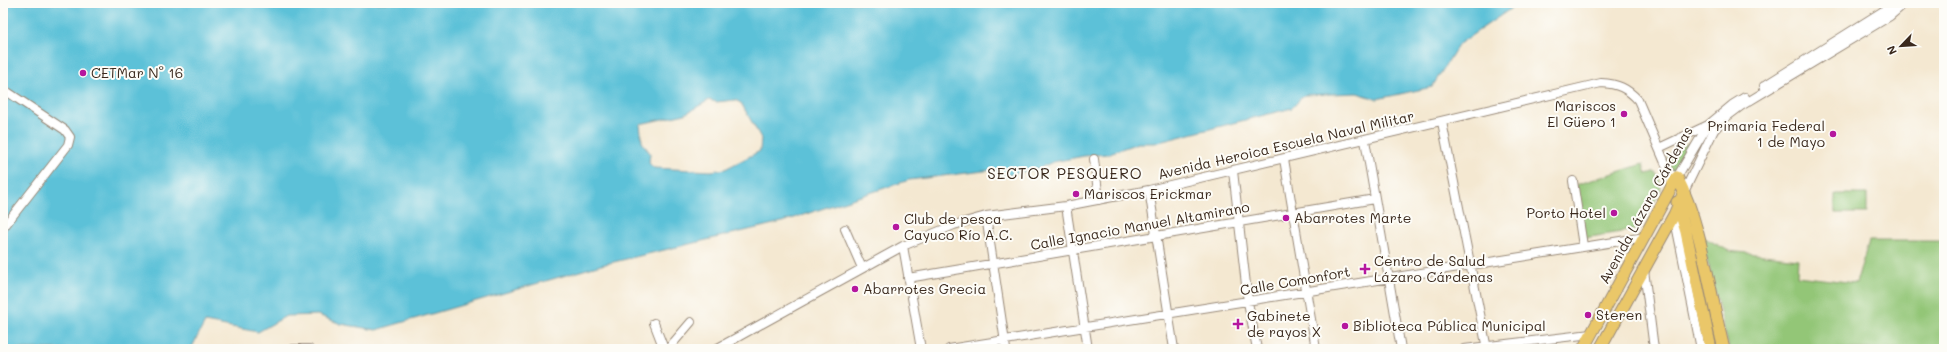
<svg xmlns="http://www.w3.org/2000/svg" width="1947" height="352" font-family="Mali,sans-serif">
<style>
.green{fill:#93c677;stroke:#67784a}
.water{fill:#5bc1d8;stroke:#4b767b;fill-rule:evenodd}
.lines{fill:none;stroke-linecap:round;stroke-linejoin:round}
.minor-casing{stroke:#988978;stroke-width:10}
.major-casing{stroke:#988978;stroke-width:13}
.minor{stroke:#fff;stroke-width:8}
.major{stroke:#eac769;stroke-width:11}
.poi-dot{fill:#b5179e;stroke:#fdfcf7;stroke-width:1.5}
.labels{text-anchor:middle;stroke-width:4;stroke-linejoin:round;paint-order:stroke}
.poi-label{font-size:14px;fill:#3b2a1e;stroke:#fdfcf7;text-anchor:start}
.street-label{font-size:14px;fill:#3b2a1e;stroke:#fdfcf7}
.neighbourhood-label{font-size:15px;letter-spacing:1px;fill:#3b2a1e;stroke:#fdfcf7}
</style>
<rect width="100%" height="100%" fill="#fdfcf7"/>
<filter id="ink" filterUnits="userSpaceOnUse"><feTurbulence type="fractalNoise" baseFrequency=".025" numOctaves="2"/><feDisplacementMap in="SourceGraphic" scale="8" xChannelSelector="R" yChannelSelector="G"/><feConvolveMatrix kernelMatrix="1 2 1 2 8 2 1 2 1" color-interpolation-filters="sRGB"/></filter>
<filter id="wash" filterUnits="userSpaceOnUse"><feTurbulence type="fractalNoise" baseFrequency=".012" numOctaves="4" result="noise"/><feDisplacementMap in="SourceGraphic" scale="16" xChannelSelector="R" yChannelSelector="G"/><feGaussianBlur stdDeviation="0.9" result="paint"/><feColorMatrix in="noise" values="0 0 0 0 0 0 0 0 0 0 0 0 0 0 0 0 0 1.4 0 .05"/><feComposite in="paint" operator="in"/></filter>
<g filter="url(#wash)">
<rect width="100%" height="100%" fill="#f4e8d1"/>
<path class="green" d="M 1689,143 L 1674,170 L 1672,171 L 1667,160 L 1669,154 Z
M 1643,164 L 1646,174 L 1655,172 L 1659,177 L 1661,190 L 1640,229 L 1584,238 L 1576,185 Z
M 1835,194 L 1867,194 L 1867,213 L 1835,213 Z
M 1701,236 L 1729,251 L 1798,259 L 1797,276 L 1856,283 L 1869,241 L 1944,241 L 1944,349 L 1729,349 Z"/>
<path class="water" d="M 3,3 L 1519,3 L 1459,44 L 1432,87 L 1377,99 L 1357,93 L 1304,95 L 1292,108 L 1155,143 L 1138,143 L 1107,154 L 1084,156 L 1053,162 L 1039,168 L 1004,176 L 992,170 L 909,180 L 782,222 L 601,265 L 376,330 L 341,324 L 318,315 L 286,316 L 258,332 L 205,322 L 192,347 L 189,349 L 3,349 ZM 709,100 L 716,102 L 735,100 L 741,103 L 761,138 L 760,151 L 725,169 L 711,171 L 654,168 L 649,163 L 650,153 L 642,142 L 640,124 L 685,114 Z"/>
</g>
<g filter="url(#ink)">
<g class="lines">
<defs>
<path id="minor" d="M 1764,86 L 1896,3
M 3,89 L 65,130 L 70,137 L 68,145 L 3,228
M 1442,122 L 1487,349
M 1365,140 L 1401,349
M 1659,148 L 1708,125
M 1094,159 L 1099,200
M 1284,159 L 1316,349
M 1233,171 L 1248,302 L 1257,349
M 1673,175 L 1677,177 L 1708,125 L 1732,105 L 1745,97
M 1573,181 L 1583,246
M 1149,190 L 1174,349
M 1684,192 L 1714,130 L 1725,118 L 1741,106 L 1890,16 L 1905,3
M 1066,206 L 1088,349
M 1674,215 L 1701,349
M 986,216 L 1006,349
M 845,229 L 862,268
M 903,246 L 921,349
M 1644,270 L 1654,349
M 908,278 L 1375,199
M 654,323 L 664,349
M 293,349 L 309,349
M 668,349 L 691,322
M 716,349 L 903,246 L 954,225 L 986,216 L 1066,206 L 1149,190 L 1601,83 C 1618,84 1627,88 1638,100 L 1669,172 L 1672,185
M 949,349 L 1645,237
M 1464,349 L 1591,334"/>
<path id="major" d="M 1677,177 C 1702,225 1710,295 1724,349
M 1677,202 L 1686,232 L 1711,349
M 1583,349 L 1677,177
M 1600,349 L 1674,215 L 1684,192"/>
</defs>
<use href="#minor" class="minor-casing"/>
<use href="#major" class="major-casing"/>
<use href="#minor" class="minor"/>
<use href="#major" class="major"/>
</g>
</g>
<g class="poi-dot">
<circle cx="83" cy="73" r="4"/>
<circle cx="1624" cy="114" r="4"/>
<circle cx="1833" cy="134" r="4"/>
<circle cx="1076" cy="194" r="4"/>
<circle cx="1614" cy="213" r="4"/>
<circle cx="1286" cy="218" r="4"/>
<circle cx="896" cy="227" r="4"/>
<path d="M1363 263h4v4h4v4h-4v4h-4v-4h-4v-4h4z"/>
<circle cx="855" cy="289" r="4"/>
<circle cx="1588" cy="315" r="4"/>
<path d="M1236 318h4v4h4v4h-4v4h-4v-4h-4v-4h4z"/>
<circle cx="1345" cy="326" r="4"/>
</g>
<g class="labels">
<g class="poi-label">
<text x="91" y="78">CETMar N° 16</text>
<text x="1616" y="111" text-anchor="end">Mariscos<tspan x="1616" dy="16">El Güero 1</tspan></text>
<text x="1825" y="131" text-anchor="end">Primaria Federal<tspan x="1825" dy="16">1 de Mayo</tspan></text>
<text x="1084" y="199">Mariscos Erickmar</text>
<text x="1606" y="218" text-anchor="end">Porto Hotel</text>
<text x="1294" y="223">Abarrotes Marte</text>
<text x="904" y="224">Club de pesca<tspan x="904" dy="16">Cayuco Río A.C.</tspan></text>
<text x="1374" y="266">Centro de Salud<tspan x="1374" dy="16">Lázaro Cárdenas</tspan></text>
<text x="863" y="294">Abarrotes Grecia</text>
<text x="1596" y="320">Steren</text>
<text x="1247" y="321">Gabinete<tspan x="1247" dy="16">de rayos X</tspan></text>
<text x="1353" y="331">Biblioteca Pública Municipal</text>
</g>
<g class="street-label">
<text transform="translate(1286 145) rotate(-13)" y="5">Avenida Heroica Escuela Naval Militar</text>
<text transform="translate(1646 205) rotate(-61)" y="5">Avenida Lázaro Cárdenas</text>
<text transform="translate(1140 226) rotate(-10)" y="5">Calle Ignacio Manuel Altamirano</text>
<text transform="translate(1295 281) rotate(-10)" y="5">Calle Comonfort</text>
</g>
<g class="neighbourhood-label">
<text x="1065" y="179">SECTOR PESQUERO</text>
</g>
</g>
<rect width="1947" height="352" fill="none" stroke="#fdfcf7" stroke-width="16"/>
<g transform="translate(1901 46) rotate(245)" stroke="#fdfcf7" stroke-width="3" paint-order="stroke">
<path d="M0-3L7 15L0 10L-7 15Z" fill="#3b2a1e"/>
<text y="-6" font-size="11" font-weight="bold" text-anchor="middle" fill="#3b2a1e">N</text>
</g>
</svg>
